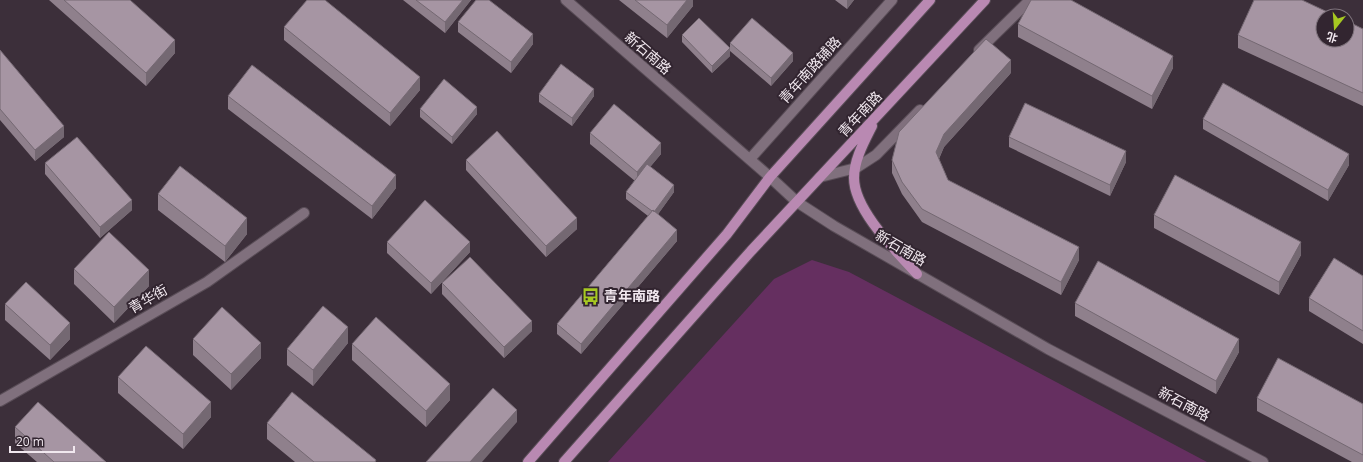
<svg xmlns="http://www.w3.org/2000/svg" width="1363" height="462" font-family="'Open Sans','Noto Sans SC',sans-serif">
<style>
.green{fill:#652f60}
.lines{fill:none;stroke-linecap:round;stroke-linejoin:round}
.minor-casing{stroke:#594d57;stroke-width:12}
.major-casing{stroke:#594d57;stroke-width:12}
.minor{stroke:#80707d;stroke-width:10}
.major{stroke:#b989b2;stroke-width:10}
.wall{fill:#8f808c}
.shaded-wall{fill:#746872}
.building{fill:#a695a3;stroke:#746872}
.labels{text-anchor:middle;stroke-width:4;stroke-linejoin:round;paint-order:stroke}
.street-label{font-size:14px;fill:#f1e8ef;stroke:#322530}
.poi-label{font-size:14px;font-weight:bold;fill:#f1e8ef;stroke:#322530;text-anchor:start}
</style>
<rect width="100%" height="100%" fill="#3c2f3a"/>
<path class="green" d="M 812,260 L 849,272 L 1207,462 L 608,462 L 774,279 Z"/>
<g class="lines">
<defs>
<path id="minor" d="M 566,0 L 770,177 L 797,202 L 834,226 L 1048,349 L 1263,462
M 979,50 L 1030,0
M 750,159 L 892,0
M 820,177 L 856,168 L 876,155 L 920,110
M 0,401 L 207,282 L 304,213"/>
<path id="major" d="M 872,126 C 864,142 854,160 854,178 C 854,210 896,251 917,274
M 528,462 L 727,234 L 770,177 L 930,0
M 564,462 L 751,251 L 985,0"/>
</defs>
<use href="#minor" class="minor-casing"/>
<use href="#major" class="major-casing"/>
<use href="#minor" class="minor"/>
<use href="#major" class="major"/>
</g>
<path class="wall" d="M 49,0 L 130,0 L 175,53 L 146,86 Z
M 403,0 L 471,0 L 445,33 Z
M 619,0 L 693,0 L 693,6 L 667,38 Z
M 835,0 L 854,0 L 847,9 Z
M 458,22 L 533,44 L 511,73 L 458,32 Z
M 1018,24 L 1173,68 L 1152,109 L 1018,37 Z
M 284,27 L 420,90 L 390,126 L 284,40 Z
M 1363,29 L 1363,106 L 1238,48 L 1238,35 Z
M 682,35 L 730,56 L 712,73 L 682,42 Z
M 730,43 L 793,61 L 771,86 L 730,51 Z
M 0,50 L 64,137 L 35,161 L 0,120 Z
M 1011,73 L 944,147 L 939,159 L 948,180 L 1079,260 L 1061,295 L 922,222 L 902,194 L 892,173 L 892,160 Z
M 539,94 L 594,96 L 572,126 L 539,102 Z
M 228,96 L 396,188 L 372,219 L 228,109 Z
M 420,109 L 477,114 L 452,144 L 420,117 Z
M 1203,119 L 1349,165 L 1328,201 L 1203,129 Z
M 590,133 L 661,154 L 650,167 L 674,192 L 658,214 L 677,241 L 581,354 L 557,334 L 557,324 L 648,216 L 626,199 L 626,192 L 635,181 L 590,144 Z
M 1009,137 L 1126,162 L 1110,196 L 1009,147 Z
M 466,160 L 577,229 L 546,257 L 466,170 Z
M 45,163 L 132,210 L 100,238 L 45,174 Z
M 158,194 L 247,234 L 225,262 L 158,210 Z
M 1154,215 L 1301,255 L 1279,295 L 1154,228 Z
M 387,242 L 470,252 L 431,294 L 387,253 Z
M 74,269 L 149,286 L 114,323 L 74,284 Z
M 1363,276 L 1363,344 L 1309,311 L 1309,298 Z
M 442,283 L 532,331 L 504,358 L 442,294 Z
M 1075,303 L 1239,352 L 1216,394 L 1075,316 Z
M 5,304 L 70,339 L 50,360 L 5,320 Z
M 193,339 L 261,358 L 231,390 L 193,355 Z
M 348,343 L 313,386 L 287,365 L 287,349 Z
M 352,344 L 450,400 L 426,427 L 352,360 Z
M 118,377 L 211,417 L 183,449 L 118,393 Z
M 1257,398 L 1363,404 L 1363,462 L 1352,462 L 1257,411 Z
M 267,423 L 376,462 L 295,462 L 267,439 Z
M 15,427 L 106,462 L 37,462 L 15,443 Z"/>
<path class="shaded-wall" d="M 463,0 L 471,0 L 445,33 L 445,22 Z
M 687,0 L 693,0 L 693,6 L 667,38 L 667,25 Z
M 847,0 L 854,0 L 847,9 Z
M 533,34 L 533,44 L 511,73 L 511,62 Z
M 175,40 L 175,53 L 146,86 L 146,73 Z
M 730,48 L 730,56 L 712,73 L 712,66 Z
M 793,53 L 793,61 L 771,86 L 771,78 Z
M 1173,56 L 1173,68 L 1152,109 L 1152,96 Z
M 1011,60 L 1011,73 L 944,147 L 936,165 L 936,152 L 944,134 Z
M 420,77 L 420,90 L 390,126 L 390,113 Z
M 594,89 L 594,96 L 572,126 L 572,118 Z
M 477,107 L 477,114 L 452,144 L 452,137 Z
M 64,126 L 64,137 L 35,161 L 35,150 Z
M 661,143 L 661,154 L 637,183 L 637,172 Z
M 1126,151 L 1126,162 L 1110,196 L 1110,185 Z
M 1349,154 L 1349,165 L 1328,201 L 1328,190 Z
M 396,175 L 396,188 L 372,219 L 372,206 Z
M 674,185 L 674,192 L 654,220 L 654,212 Z
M 132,200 L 132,210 L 100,238 L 100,227 Z
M 247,218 L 247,234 L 225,262 L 225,246 Z
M 577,218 L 577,229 L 546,257 L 546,246 Z
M 677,230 L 677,241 L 581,354 L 581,344 Z
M 470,242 L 470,252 L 431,294 L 431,283 Z
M 1301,242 L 1301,255 L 1279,295 L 1279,282 Z
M 1079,247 L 1079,260 L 1061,295 L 1061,282 Z
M 149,270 L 149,286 L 114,323 L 114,307 Z
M 532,321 L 532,331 L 504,358 L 504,347 Z
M 70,323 L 70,339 L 50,360 L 50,345 Z
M 348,327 L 348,343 L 313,386 L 313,370 Z
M 1239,339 L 1239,352 L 1216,394 L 1216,381 Z
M 261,343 L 261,358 L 231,390 L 231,374 Z
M 450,384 L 450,400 L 426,427 L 426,411 Z
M 211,402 L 211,417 L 183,449 L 183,434 Z
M 517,410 L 517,422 L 482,462 L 470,462 Z"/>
<path class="building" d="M 64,0 L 130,0 L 175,40 L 146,73 Z
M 307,0 L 325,0 L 420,77 L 390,113 L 284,27 Z
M 416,0 L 463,0 L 445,22 Z
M 476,0 L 489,0 L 533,34 L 511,62 L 458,22 Z
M 635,0 L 687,0 L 667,25 Z
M 1031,0 L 1071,0 L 1173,56 L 1152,96 L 1018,24 Z
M 1254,0 L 1302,0 L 1336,16 L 1323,16 L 1323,40 L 1347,40 L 1347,21 L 1363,29 L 1363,93 L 1238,35 Z
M 699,18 L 730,48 L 712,66 L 682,35 Z
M 752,18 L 793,53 L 771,78 L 730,43 Z
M 986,39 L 1011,60 L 944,134 L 936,152 L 948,180 L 1079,247 L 1061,282 L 922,209 L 902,182 L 892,160 L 899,132 Z
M 0,50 L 64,126 L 35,150 L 0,109 Z
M 561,64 L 594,89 L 572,118 L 539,94 Z
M 252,65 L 396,175 L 372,206 L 228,96 Z
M 444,79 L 477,107 L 452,137 L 420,109 Z
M 1223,83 L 1349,154 L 1328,190 L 1203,119 Z
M 1025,103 L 1126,151 L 1110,185 L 1009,137 Z
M 614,104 L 661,143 L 637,172 L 590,133 Z
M 497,131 L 577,218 L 546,246 L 466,160 Z
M 77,137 L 132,200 L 100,227 L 45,163 Z
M 647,164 L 674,185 L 654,212 L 653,210 L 652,211 L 626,192 Z
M 180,166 L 247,218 L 225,246 L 158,194 Z
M 1175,175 L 1301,242 L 1279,282 L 1154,215 Z
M 425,200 L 470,242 L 431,283 L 387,242 Z
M 653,210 L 677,230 L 581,344 L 557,324 Z
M 109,232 L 149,270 L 114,307 L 74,269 Z
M 470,257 L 532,321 L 504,347 L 442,283 Z
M 1334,258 L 1363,276 L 1363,331 L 1309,298 Z
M 1098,261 L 1239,339 L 1216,381 L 1075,303 Z
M 26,282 L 70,323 L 50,345 L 5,304 Z
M 323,306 L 348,327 L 313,370 L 287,349 Z
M 222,307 L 261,343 L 231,374 L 193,339 Z
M 376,317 L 450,384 L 426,411 L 352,344 Z
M 146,346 L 211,402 L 183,434 L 118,377 Z
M 1278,358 L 1363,404 L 1363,455 L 1257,398 Z
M 493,388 L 517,410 L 470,462 L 426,462 Z
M 292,392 L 376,460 L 375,462 L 314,462 L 267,423 Z
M 38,402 L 106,462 L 54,462 L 15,427 Z"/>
<defs>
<symbol id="bus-bare" viewBox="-9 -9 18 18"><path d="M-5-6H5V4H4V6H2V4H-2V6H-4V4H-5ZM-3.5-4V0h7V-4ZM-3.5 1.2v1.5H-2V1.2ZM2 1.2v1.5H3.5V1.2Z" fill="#a6c821" stroke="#322530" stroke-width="2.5" paint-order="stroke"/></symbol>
</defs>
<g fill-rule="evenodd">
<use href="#bus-bare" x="578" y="284" width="25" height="25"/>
</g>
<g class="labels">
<g class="street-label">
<text transform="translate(648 53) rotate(41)" y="5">新石南路</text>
<text transform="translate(810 70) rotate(-48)" y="5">青年南路辅路</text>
<text transform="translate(860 114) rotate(-47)" y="5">青年南路</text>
<text transform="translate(901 248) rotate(30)" y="5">新石南路</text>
<text transform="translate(148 299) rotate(-30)" y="5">青华街</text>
<text transform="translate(1184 404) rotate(28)" y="5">新石南路</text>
</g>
<g class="poi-label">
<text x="604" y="301">青年南路</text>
</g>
</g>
<g transform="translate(1335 28) rotate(197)"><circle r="19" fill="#322530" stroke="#7e737c"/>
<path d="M0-3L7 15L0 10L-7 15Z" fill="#a6c821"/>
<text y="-6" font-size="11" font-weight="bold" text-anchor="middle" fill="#f1e8ef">北</text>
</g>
<path d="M10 446v6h64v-6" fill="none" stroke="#f1e8ef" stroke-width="2"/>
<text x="16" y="446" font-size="12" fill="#f1e8ef" stroke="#322530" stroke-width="3" paint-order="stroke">20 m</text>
</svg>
